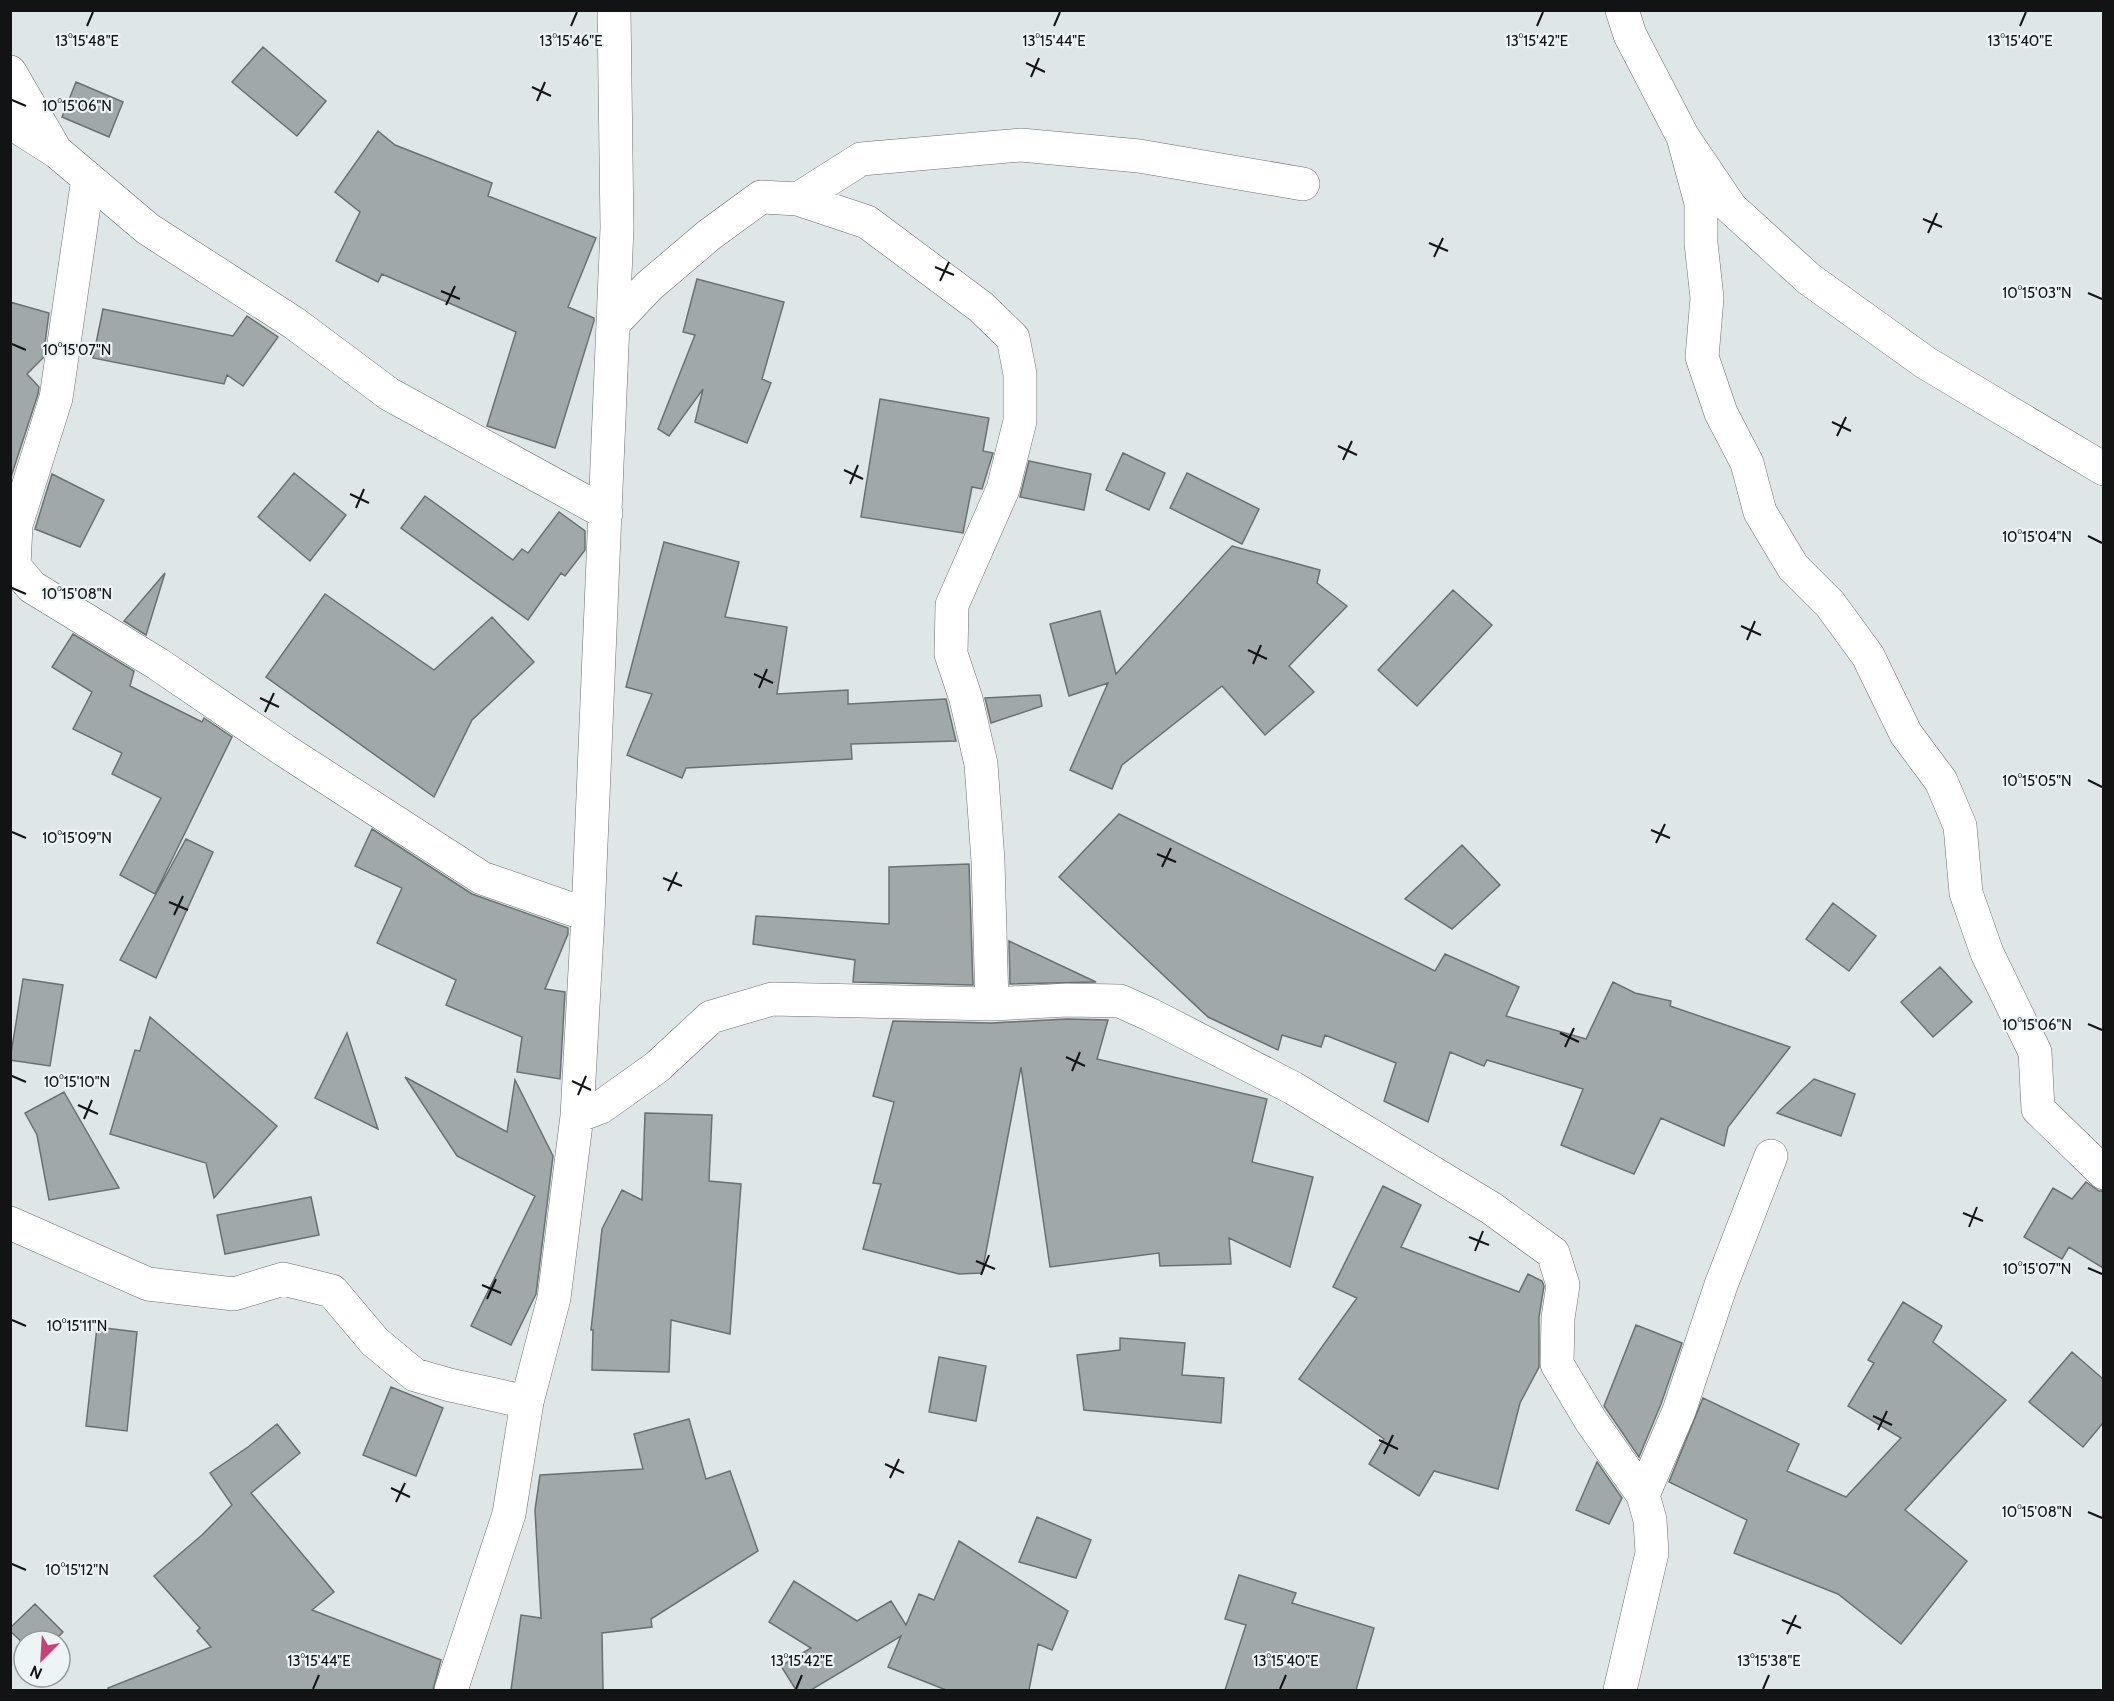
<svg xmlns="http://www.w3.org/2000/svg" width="2114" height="1701" font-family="Cabin,sans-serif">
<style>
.building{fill:#a1a8a9;stroke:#6a7172;stroke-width:1.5}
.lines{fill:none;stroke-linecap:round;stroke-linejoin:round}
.minor-casing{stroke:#696f71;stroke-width:34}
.minor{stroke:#fff;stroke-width:33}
.ticks{fill:none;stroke:#111314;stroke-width:2}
.ticks-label{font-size:15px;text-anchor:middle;fill:#111314;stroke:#ecf4f5;stroke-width:4.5;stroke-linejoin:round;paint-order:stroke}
</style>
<rect width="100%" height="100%" fill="#dfe6e8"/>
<path class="building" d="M 263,47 L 326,101 L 297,136 L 232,82 Z
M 76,82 L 123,102 L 109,137 L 62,117 Z
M 378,131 L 395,145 L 492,183 L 488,196 L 596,238 L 568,307 L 594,318 L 594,321 L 555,448 L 487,426 L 516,332 L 382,274 L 378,282 L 336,261 L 360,212 L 335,192 Z
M 697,279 L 784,302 L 762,379 L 771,383 L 747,443 L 695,422 L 703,389 L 669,436 L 658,429 L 695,335 L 683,332 Z
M 10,302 L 49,313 L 43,358 L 27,374 L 39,387 L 38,394 L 10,480 Z
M 103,309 L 233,336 L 247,316 L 278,337 L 243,386 L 227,375 L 224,384 L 93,358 Z
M 880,399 L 989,418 L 983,451 L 993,453 L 982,489 L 972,487 L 963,533 L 861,517 Z
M 1123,453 L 1165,473 L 1149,510 L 1106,490 Z
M 1029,461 L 1091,474 L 1084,510 L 1020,497 Z
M 294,473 L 346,515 L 310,561 L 258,517 Z
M 1187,473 L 1259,509 L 1242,544 L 1170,508 Z
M 52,474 L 104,500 L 80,547 L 35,529 Z
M 425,496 L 513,560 L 522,549 L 528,553 L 559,512 L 585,531 L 585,550 L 565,576 L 561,573 L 528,620 L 401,528 Z
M 664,542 L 739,562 L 725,617 L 787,627 L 777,694 L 848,690 L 848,704 L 946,699 L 956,741 L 851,744 L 852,759 L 686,768 L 682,778 L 627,755 L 652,694 L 626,687 Z
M 1232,546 L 1320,570 L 1317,583 L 1347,606 L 1289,666 L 1314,692 L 1265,735 L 1222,686 L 1122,765 L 1112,789 L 1070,770 L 1108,683 L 1069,696 L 1050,624 L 1100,611 L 1116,674 Z
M 165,573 L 146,635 L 124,621 Z
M 1453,590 L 1492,625 L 1417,706 L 1378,670 Z
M 325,594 L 434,670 L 492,617 L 534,662 L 472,720 L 434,797 L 266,677 Z
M 73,634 L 134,671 L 130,686 L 202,722 L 204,718 L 232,737 L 155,894 L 120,875 L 161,798 L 112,774 L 122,753 L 73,729 L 92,692 L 52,667 Z
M 1040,695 L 1042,706 L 991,723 L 985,698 Z
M 1119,814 L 1435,971 L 1445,954 L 1519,987 L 1506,1016 L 1586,1039 L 1613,982 L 1635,993 L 1671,1001 L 1670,1006 L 1790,1047 L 1728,1127 L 1724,1146 L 1661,1118 L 1634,1174 L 1561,1145 L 1583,1089 L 1487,1060 L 1484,1066 L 1450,1052 L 1428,1122 L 1384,1101 L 1396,1063 L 1325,1035 L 1321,1047 L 1282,1035 L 1278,1050 L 1208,1017 L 1059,877 Z
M 372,829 L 472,894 L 568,928 L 568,934 L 545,989 L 565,992 L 560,1079 L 517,1072 L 522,1037 L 446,1005 L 456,980 L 377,943 L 402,888 L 355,866 Z
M 186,839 L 213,852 L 156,978 L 120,960 Z
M 1462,845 L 1500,885 L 1452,929 L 1405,899 Z
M 969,864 L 973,985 L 853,982 L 855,960 L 753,944 L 756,916 L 889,924 L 889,867 Z
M 1833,903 L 1876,936 L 1849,971 L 1806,939 Z
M 1009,941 L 1096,982 L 1010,984 Z
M 1940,967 L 1972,1002 L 1933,1037 L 1901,1002 Z
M 23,979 L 63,985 L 50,1066 L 10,1060 Z
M 150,1017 L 277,1126 L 214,1198 L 206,1163 L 110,1134 L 135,1050 L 140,1051 Z
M 1067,1019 L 1108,1020 L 1097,1059 L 1267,1099 L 1252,1162 L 1313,1177 L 1290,1267 L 1229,1238 L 1231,1264 L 1160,1266 L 1159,1253 L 1050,1267 L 1021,1067 L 982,1273 L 959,1274 L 863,1249 L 881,1184 L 873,1183 L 894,1102 L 873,1096 L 893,1021 L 992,1023 Z
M 347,1033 L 378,1129 L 315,1098 Z
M 405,1077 L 507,1132 L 515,1080 L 553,1156 L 536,1294 L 511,1345 L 471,1326 L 535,1196 L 457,1156 Z
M 1814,1079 L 1855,1094 L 1841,1136 L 1777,1113 Z
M 64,1092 L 119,1188 L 49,1200 L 37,1135 L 25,1113 Z
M 645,1113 L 712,1115 L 709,1181 L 741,1184 L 730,1334 L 671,1320 L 669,1372 L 592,1370 L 593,1330 L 591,1330 L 602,1229 L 622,1190 L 642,1200 Z
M 2086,1182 L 2099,1191 L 2103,1191 L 2103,1268 L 2069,1247 L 2062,1259 L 2024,1237 L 2053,1188 L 2072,1199 Z
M 1383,1186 L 1421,1205 L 1401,1247 L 1519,1292 L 1528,1274 L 1542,1281 L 1544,1286 L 1539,1317 L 1539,1367 L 1520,1403 L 1498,1489 L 1434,1471 L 1419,1496 L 1369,1464 L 1384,1439 L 1299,1379 L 1357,1298 L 1333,1287 Z
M 311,1197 L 319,1235 L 225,1254 L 217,1215 Z
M 1903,1302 L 1942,1326 L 1933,1342 L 2006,1400 L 1905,1510 L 1967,1561 L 1901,1644 L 1838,1594 L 1734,1553 L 1747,1520 L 1669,1482 L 1703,1398 L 1799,1444 L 1787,1471 L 1846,1497 L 1901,1438 L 1848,1406 L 1874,1363 L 1868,1360 Z
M 1636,1325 L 1682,1343 L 1661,1404 L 1639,1457 L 1604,1406 Z
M 97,1327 L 137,1332 L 127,1431 L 86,1426 Z
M 1120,1338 L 1185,1343 L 1182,1375 L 1224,1378 L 1221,1423 L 1084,1410 L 1077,1355 L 1120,1350 Z
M 2072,1352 L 2103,1379 L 2103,1423 L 2083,1447 L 2029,1402 Z
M 939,1357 L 986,1366 L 976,1421 L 929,1412 Z
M 391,1387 L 443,1408 L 416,1476 L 363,1455 Z
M 689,1419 L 706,1479 L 730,1471 L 758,1551 L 651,1619 L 652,1627 L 602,1633 L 603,1690 L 511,1690 L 521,1615 L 541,1618 L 535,1510 L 540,1475 L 643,1469 L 634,1434 Z
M 277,1424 L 300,1453 L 251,1493 L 334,1592 L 312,1610 L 441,1660 L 433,1690 L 108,1690 L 108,1688 L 211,1647 L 197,1631 L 200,1628 L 154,1576 L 202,1535 L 232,1505 L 210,1473 L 248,1447 Z
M 1597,1462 L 1622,1498 L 1609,1524 L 1576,1510 Z
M 1037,1517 L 1091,1540 L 1076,1578 L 1019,1562 Z
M 959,1541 L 1068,1611 L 1052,1650 L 1038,1644 L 1029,1690 L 946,1690 L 888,1667 L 901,1636 L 811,1690 L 796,1690 L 781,1666 L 811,1648 L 769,1622 L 794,1581 L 857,1621 L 891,1601 L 906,1625 L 919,1594 L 934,1600 Z
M 1239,1575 L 1296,1593 L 1292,1603 L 1374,1628 L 1356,1690 L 1225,1690 L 1246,1625 L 1225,1619 Z
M 35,1604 L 63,1632 L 54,1641 L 24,1641 L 24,1644 L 10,1631 L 10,1628 Z"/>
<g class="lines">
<defs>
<path id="minor" d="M 1622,10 L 1630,35 L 1683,137 L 1731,208 L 1809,279 L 1926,363 L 2104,469
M 10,72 L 53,146
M 10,122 L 57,152 L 148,229 L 294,323 L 389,394 L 606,513
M 1683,137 L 1701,203 L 1701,243 L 1707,298 L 1702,357 L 1721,413 L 1747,463 L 1760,512 L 1793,567 L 1830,604 L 1868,656 L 1906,734 L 1941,781 L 1960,826 L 1966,893 L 1987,953 L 2035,1052 L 2038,1109 L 2104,1173
M 88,178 L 56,398 L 16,525 L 14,566 L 32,587 L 158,664 L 284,750 L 482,878 L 588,915
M 798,199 L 861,159 L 1021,145 L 1139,156 L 1303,184
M 613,324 L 649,286 L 709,235 L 761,197 L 798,199 L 867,222 L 981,307 L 1013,338 L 1020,374 L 1020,421 L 1003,489 L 952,605 L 951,654 L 966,699 L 981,764 L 988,861 L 992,1004
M 577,1116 L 601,1107 L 657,1067 L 711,1017 L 772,999 L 992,1004 L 1067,1000 L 1120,1001 L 1151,1015 L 1293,1088 L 1491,1208 L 1553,1253 L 1563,1285 L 1558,1318 L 1557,1364 L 1591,1421 L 1643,1495 L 1650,1520 L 1652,1553 L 1620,1690
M 10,1223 L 148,1284 L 234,1294 L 283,1279 L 332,1291 L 375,1342 L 415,1375 L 450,1385 L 527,1402
M 1643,1495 L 1679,1411 L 1721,1285 L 1771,1156
M 451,1690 L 509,1514 L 527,1402 L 554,1298 L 577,1116 L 588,915 L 617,228 L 614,10"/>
</defs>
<use href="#minor" class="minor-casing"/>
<use href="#minor" class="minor"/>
</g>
<path class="ticks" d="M 87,26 L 93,12M 571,26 L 577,12M 1054,26 L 1060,12M 1537,26 L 1543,12M 2020,26 L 2026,12M 1026,63 L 1045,72M 1031,77 L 1039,58M 532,87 L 551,96M 12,100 L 26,106M 537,101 L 545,82M 1923,219 L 1942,227M 1928,233 L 1937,213M 1429,243 L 1448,251M 1434,257 L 1443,238M 935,267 L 954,275M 940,281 L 949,262M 441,291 L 460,299M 2088,293 L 2102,299M 446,305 L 455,286M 12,344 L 26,350M 1832,422 L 1851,431M 1837,436 L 1846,417M 1338,446 L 1357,455M 1343,460 L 1352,441M 844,470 L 863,479M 850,484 L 858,465M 350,494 L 369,503M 356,508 L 364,489M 2088,536 L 2102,543M 12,588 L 26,594M 1741,626 L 1761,635M 1747,640 L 1755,621M 1248,650 L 1267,659M 1253,664 L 1261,645M 754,674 L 773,683M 759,688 L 767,669M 260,698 L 279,707M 265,712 L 274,693M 2088,780 L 2102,787M 1651,830 L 1670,838M 12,832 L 26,838M 1656,843 L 1665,824M 1157,854 L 1176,862M 1162,867 L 1171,848M 663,878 L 682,886M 668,891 L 677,872M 169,902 L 188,910M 174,915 L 183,896M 2088,1024 L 2102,1030M 1560,1033 L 1579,1042M 1565,1047 L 1574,1028M 1066,1057 L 1085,1066M 1072,1071 L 1080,1052M 12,1076 L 26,1082M 572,1081 L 591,1090M 578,1095 L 586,1076M 78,1105 L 98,1114M 84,1119 L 92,1100M 1963,1213 L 1983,1221M 1969,1227 L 1977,1207M 1469,1237 L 1489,1245M 1475,1251 L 1483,1231M 976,1261 L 995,1269M 2088,1268 L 2102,1274M 981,1275 L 989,1255M 482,1285 L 501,1293M 487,1299 L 496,1279M 12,1320 L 26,1326M 1873,1416 L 1892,1425M 1878,1430 L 1887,1411M 1379,1440 L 1398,1449M 1384,1454 L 1393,1435M 885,1464 L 904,1473M 890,1478 L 899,1459M 391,1488 L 410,1497M 396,1502 L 405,1483M 2088,1512 L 2102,1518M 12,1564 L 26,1570M 1782,1620 L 1801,1628M 1787,1634 L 1796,1615M 313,1689 L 319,1675M 796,1689 L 802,1675M 1280,1689 L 1286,1675M 1763,1689 L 1769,1675"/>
<g class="ticks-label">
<text x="1054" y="46">13°15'44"E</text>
<text x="1537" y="46">13°15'42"E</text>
<text x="2020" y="46">13°15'40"E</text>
<text x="87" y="46">13°15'48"E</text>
<text x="571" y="46">13°15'46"E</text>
<text x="77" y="111">10°15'06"N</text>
<text x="2037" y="298">10°15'03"N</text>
<text x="77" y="355">10°15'07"N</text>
<text x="2037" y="542">10°15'04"N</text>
<text x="77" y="599">10°15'08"N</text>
<text x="2037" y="786">10°15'05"N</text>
<text x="77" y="843">10°15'09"N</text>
<text x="2037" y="1030">10°15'06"N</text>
<text x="77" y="1087">10°15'10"N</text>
<text x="2037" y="1274">10°15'07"N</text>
<text x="77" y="1331">10°15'11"N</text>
<text x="2037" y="1517">10°15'08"N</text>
<text x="77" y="1575">10°15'12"N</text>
<text x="319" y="1666">13°15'44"E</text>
<text x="802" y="1666">13°15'42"E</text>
<text x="1286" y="1666">13°15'40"E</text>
<text x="1769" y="1666">13°15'38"E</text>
</g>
<rect width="2114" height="1701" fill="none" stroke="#111314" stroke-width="24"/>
<g transform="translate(42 1659) rotate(204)"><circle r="28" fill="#ecf4f5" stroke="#949a9b" stroke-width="1.5"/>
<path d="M0-4.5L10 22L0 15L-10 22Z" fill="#ca3f75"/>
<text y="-9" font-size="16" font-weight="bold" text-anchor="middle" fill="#111314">N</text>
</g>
</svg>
